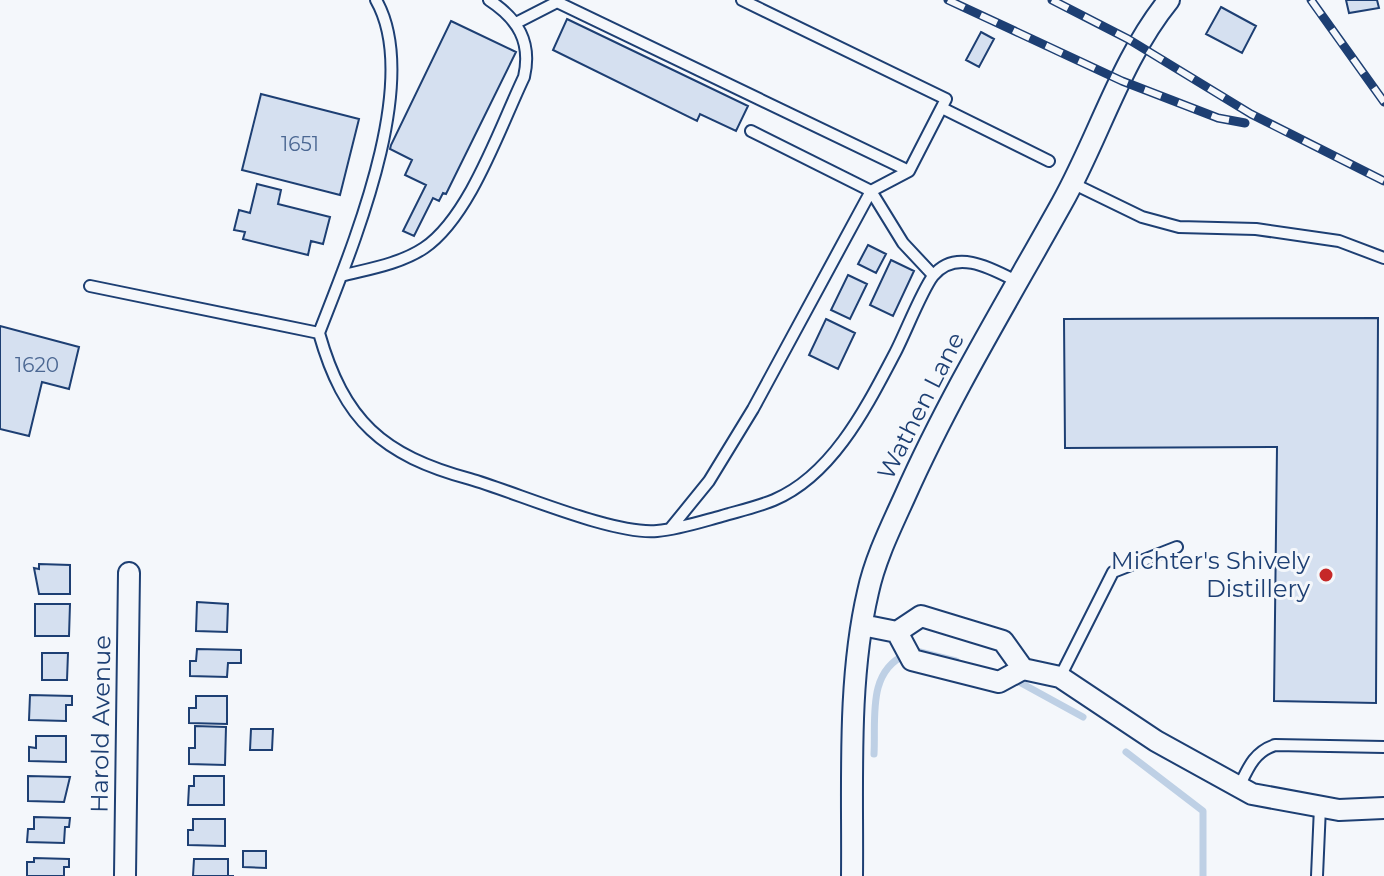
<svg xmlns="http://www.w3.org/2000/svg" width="1384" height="876" font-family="Montserrat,sans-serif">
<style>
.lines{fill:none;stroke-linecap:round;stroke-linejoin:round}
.stream{stroke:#bed0e5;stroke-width:7}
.building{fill:#d5e0f0;stroke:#1d3f73;stroke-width:2}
.service-casing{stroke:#1d3f73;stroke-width:14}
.minor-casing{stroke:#1d3f73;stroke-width:24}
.service{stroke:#f4f7fb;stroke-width:10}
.minor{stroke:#f4f7fb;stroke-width:20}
.rail-casing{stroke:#1d3f73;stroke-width:9}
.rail{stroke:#f4f7fb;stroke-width:6;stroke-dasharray:18;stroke-linecap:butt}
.poi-dot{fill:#c62828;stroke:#f4f7fb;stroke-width:3}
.labels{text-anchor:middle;stroke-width:6;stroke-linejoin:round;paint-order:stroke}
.number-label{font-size:20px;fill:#4b6792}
.street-label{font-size:24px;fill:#1d3f73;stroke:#f4f7fb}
.poi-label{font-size:24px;fill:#1d3f73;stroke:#f4f7fb;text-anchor:end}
</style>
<rect width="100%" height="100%" fill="#f4f7fb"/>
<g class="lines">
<path class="stream" d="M 916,651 L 956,661
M 1021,683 L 1083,717
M 1126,752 L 1203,811 L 1203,876
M 874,754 C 876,719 867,672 905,655"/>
</g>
<path class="building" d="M 1346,0 L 1377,0 L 1379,8 L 1349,13 Z
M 1221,7 L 1256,26 L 1242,53 L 1206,34 Z
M 567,19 L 748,106 L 736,131 L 700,114 L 697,121 L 553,50 Z
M 451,21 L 516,52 L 446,194 L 443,193 L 439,201 L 433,198 L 414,236 L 403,231 L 426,185 L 405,175 L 412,160 L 390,149 L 391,145 Z
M 981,32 L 994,39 L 979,67 L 966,60 Z
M 261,94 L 359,119 L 340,195 L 242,170 Z
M 257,184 L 281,190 L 278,204 L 330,217 L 323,244 L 311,241 L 308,255 L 243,239 L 245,232 L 234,230 L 239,210 L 250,213 Z
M 868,245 L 886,254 L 876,273 L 858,264 Z
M 891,260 L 914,271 L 893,316 L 870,305 Z
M 848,275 L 867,284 L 850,319 L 831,310 Z
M 1378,318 L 1376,703 L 1274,701 L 1277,447 L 1065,448 L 1064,319 Z
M 826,319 L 855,333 L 838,369 L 809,355 Z
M 0,326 L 79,347 L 69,389 L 42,382 L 29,436 L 0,429 Z
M 39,564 L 70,565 L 70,594 L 39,594 L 34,568 L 39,569 Z
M 197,602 L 228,604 L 227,632 L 196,631 Z
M 35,604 L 70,604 L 69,636 L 35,636 Z
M 197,649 L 241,650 L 241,663 L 228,663 L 227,677 L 190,676 L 190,661 L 196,661 Z
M 42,653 L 68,653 L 67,680 L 42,680 Z
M 30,695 L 72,696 L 72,705 L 66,705 L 66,721 L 29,720 Z
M 196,696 L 227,696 L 227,724 L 189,723 L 189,708 L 196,708 Z
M 195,726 L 226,727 L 225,765 L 189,764 L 189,748 L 195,748 Z
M 251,729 L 273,729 L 272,750 L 250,750 Z
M 36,736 L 66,736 L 66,762 L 29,761 L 29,747 L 36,748 Z
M 28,776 L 70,777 L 64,802 L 28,801 Z
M 194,776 L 224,776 L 224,805 L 188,805 L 189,786 L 194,786 Z
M 34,817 L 70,818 L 69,827 L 65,827 L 64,843 L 27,842 L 28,829 L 34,829 Z
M 193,819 L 225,819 L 225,846 L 188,845 L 188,830 L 193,830 Z
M 243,851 L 266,851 L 266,868 L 243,867 Z
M 34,858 L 69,859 L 69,867 L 64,867 L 64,876 L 27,876 L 27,862 L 34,862 Z
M 194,859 L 228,859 L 228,876 L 234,876 L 193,876 Z"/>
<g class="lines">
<defs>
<path id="service" d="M 518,22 L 557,2 L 909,171
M 942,108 L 1049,161
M 751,131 L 871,191 L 903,243 L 933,275
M 1072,183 L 1142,217 L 1179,227 L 1256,229 L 1339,241 L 1384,258
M 341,276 C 368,269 400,264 424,248 C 470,217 500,127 524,77 C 532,42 518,19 489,0
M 90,286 L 319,333 C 344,421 382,455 470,479 C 518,493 613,535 657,531 C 679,529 700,522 722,516 C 739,511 757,507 774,500 C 833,475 867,406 895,353 C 905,334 922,290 933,276 C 955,248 991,268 1016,281
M 319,333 C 351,250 423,82 376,0
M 670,529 L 709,481 L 753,409 L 871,191 L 909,171 L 946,99 L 742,0
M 1060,677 L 1113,572 L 1177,547
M 1239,787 C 1248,768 1254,752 1275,745 L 1384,747
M 1317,876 L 1320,807"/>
<path id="minor" d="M 862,625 L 897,632 L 921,616 L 1003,641 L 1023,669 L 999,682 L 912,660 L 897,632
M 1023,669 L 1060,677 L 1156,741 L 1252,794 L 1339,810 L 1384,808
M 125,876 L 129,573
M 852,876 C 853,785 847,682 868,592 C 875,559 891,527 905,496 C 950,395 1008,300 1062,203 C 1099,137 1121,59 1169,0"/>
</defs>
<use href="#service" class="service-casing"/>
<use href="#minor" class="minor-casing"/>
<use href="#service" class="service"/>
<use href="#minor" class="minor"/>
<defs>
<path id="rail" d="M 948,0 L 1122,81 L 1218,118 L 1245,123
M 1052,0 L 1128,39 L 1251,114 L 1384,181
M 1311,0 L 1384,102"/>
</defs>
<use href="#rail" class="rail-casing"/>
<use href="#rail" class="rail"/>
</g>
<circle class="poi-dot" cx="1326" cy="575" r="8"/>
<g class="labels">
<g class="number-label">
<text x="300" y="151">1651</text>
<text x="37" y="372">1620</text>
</g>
<g class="street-label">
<text transform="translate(921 406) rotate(-63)" y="8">Wathen Lane</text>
<text transform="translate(101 724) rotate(-89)" y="8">Harold Avenue</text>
</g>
<g class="poi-label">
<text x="1310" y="569">Michter's Shively<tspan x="1310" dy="28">Distillery</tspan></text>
</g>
</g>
</svg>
